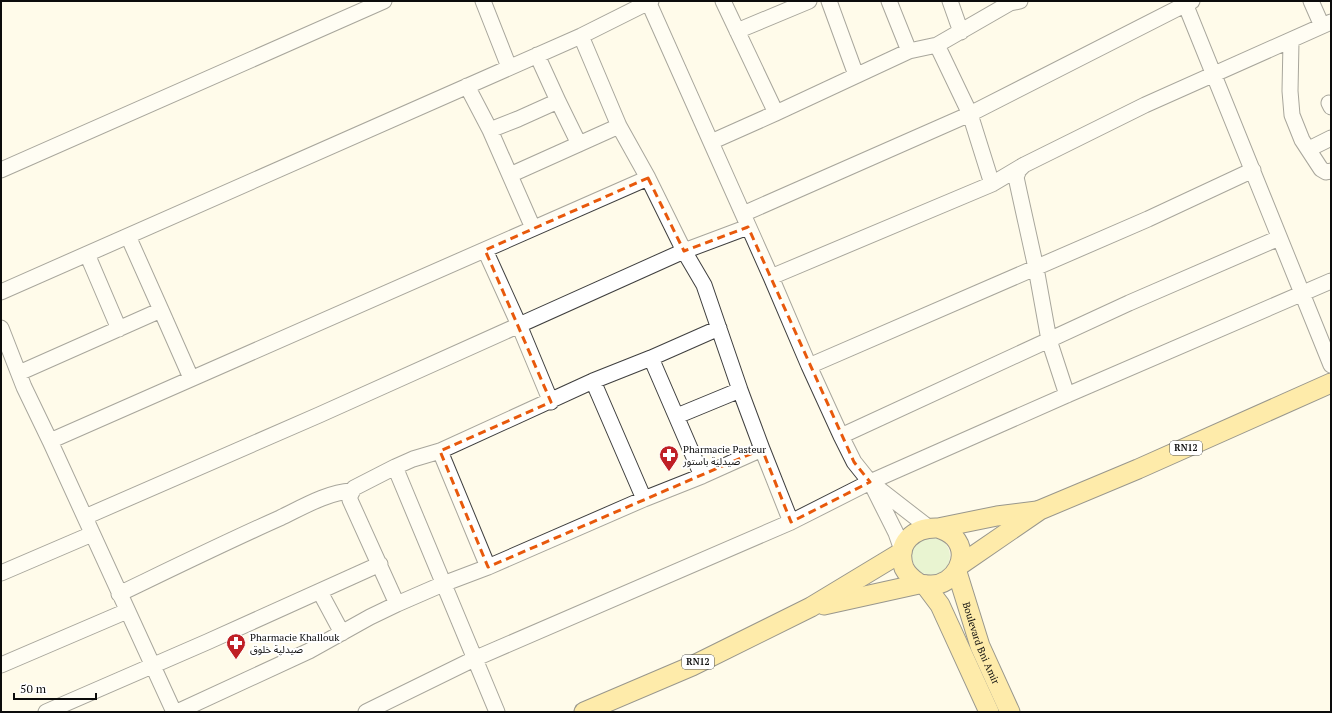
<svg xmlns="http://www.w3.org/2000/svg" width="1332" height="713" font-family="'PT Serif','Noto Sans Arabic',serif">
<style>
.green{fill:#cfeab3}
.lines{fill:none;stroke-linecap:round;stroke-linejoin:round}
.minor-casing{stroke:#3f3f3f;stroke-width:17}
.major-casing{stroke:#1d1d1d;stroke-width:21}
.minor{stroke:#fff;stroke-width:15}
.major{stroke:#fdd85d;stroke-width:19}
.marked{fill:none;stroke:#e8590c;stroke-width:3;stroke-dasharray:8 5;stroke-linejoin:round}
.labels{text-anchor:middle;stroke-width:4;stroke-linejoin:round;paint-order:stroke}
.shield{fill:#fff;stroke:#555;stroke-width:1}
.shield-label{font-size:9px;font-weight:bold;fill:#0c0c0c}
.poi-label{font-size:10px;fill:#0c0c0c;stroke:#fff;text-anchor:start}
.street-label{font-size:10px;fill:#0c0c0c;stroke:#fff}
</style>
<rect width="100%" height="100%" fill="#fffbea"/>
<path class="green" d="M912 556a19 19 0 1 1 38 0a19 19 0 1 1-38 0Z"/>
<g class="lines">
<defs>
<path id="minor" d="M 483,1 L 509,67
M 648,1 L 771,277 L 809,366 L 841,436 L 854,462 L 870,482 L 928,527
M 723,1 L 776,113
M 829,1 L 856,75
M 889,1 L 909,51
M 950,1 L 961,32
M 1184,1 L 1331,365
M 1311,1 L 1322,26
M 737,31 L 809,1
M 581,36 L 619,126 L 648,178 L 684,251 L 704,285 L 740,390 L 762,449
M 1291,42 L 1290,91 L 1292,115 L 1302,140 L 1321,169 L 1326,172 L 1331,171
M 937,45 L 970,114 L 992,184
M 467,86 L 490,130
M 558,101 L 579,144
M 1329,103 L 1331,107
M 711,142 L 776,113 L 909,51 L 937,45 L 1010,3 L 1020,1
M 1309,149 L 1331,138
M 1024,165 L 1019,170 L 1016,177 L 1019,191 L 1036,268 L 1049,340 L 1067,395
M 1,170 L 384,1
M 510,175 L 619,126
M 743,214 L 970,114 L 1192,1
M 533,228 L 490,130 L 518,119 L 558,101 L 537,55
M 485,250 L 519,325 L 551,402
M 87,254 L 119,329
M 771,277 L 992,184 L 1024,165 L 1145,105 L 1331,22
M 1,292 L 581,36 L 651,1
M 161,310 L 191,378
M 1,328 L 24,387 L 50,441
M 651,358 L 702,476
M 809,366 L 1148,219 L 1253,170
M 19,373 L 161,310 L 128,236
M 593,381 L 644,499
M 677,416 L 740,390
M 841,436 L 1129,303 L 1279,238
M 440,451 L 488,567
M 395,467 L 354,488 L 350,496 L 350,500 L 397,604
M 873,487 L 896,533 L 902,550
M 85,517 L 319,415 L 684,251 L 748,227
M 1,573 L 92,534
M 320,592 L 342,633
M 119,594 C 173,568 226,542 280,518 C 301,508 328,492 351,491
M 1,665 L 127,611
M 46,712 L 207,642 L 380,564
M 174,712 L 50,441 L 648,178
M 177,712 L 309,651 L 370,617 L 397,604 L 443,584 L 488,567 L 644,499 L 702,476 L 762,449 L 791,522
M 366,712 L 474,659 L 791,522 L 870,482 L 1067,395 L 1331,281
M 497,712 L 395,467 L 413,459 L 440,451 L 593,381 L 651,358 L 719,328"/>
<g id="major">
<path d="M 938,528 C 944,530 949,532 954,537 C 971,556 955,585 931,585 C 926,585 921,585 917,582 C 911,578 907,574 904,568 C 895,543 914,527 938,528 L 997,516 L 1037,511"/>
<path d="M 960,565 L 1040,510 L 1138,469 L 1331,383"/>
<path id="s1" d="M 957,572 L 980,646 L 1010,712"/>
<path d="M 925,585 L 940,605 L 989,712"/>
<path d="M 824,605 L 919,584"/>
<path d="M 584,712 L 692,666 L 811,607 L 902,552"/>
</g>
</defs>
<use href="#minor" class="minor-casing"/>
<use href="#major" class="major-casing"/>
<use href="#minor" class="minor"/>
<use href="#major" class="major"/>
</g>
<path d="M0 0H1332V713H0ZM 648,178 L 684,251 L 748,227 L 854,462 L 870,482 L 791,522 L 762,449 L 488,567 L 440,451 L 551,402 L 485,250 Z" fill="#fffbea" fill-opacity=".55" fill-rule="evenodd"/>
<path class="marked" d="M 648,178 L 684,251 L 748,227 L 854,462 L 870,482 L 791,522 L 762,449 L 488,567 L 440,451 L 551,402 L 485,250 Z"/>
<defs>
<symbol id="pharmacy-pin" viewBox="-11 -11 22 30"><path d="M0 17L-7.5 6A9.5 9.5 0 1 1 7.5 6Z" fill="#bf2025" stroke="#fff"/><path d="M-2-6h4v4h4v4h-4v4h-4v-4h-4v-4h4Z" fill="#fff"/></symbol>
</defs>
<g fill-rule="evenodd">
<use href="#pharmacy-pin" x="658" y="444" width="22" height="30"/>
<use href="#pharmacy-pin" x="225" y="632" width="22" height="30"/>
</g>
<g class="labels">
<g class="shield">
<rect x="1170" y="441" width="32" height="14" rx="3"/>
<rect x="682" y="655" width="32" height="14" rx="3"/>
</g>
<g class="shield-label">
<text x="1186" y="451">RN12</text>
<text x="698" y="665">RN12</text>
</g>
<g class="poi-label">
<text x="683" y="453">Pharmacie Pasteur<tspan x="683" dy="12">صيدلية باستور</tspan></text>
<text x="250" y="641">Pharmacie Khallouk<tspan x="250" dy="12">صيدلية خلوق</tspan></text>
</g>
<g class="street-label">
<text dy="4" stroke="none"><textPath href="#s1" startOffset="75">Boulevard Bni Amir</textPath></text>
</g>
</g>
<rect width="1332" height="713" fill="none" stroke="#0c0c0c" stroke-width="4"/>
<path d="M14 693v6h82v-6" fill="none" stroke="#0c0c0c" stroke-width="2"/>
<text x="20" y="693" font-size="12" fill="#0c0c0c" stroke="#ffffff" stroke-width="3" paint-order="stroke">50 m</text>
</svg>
